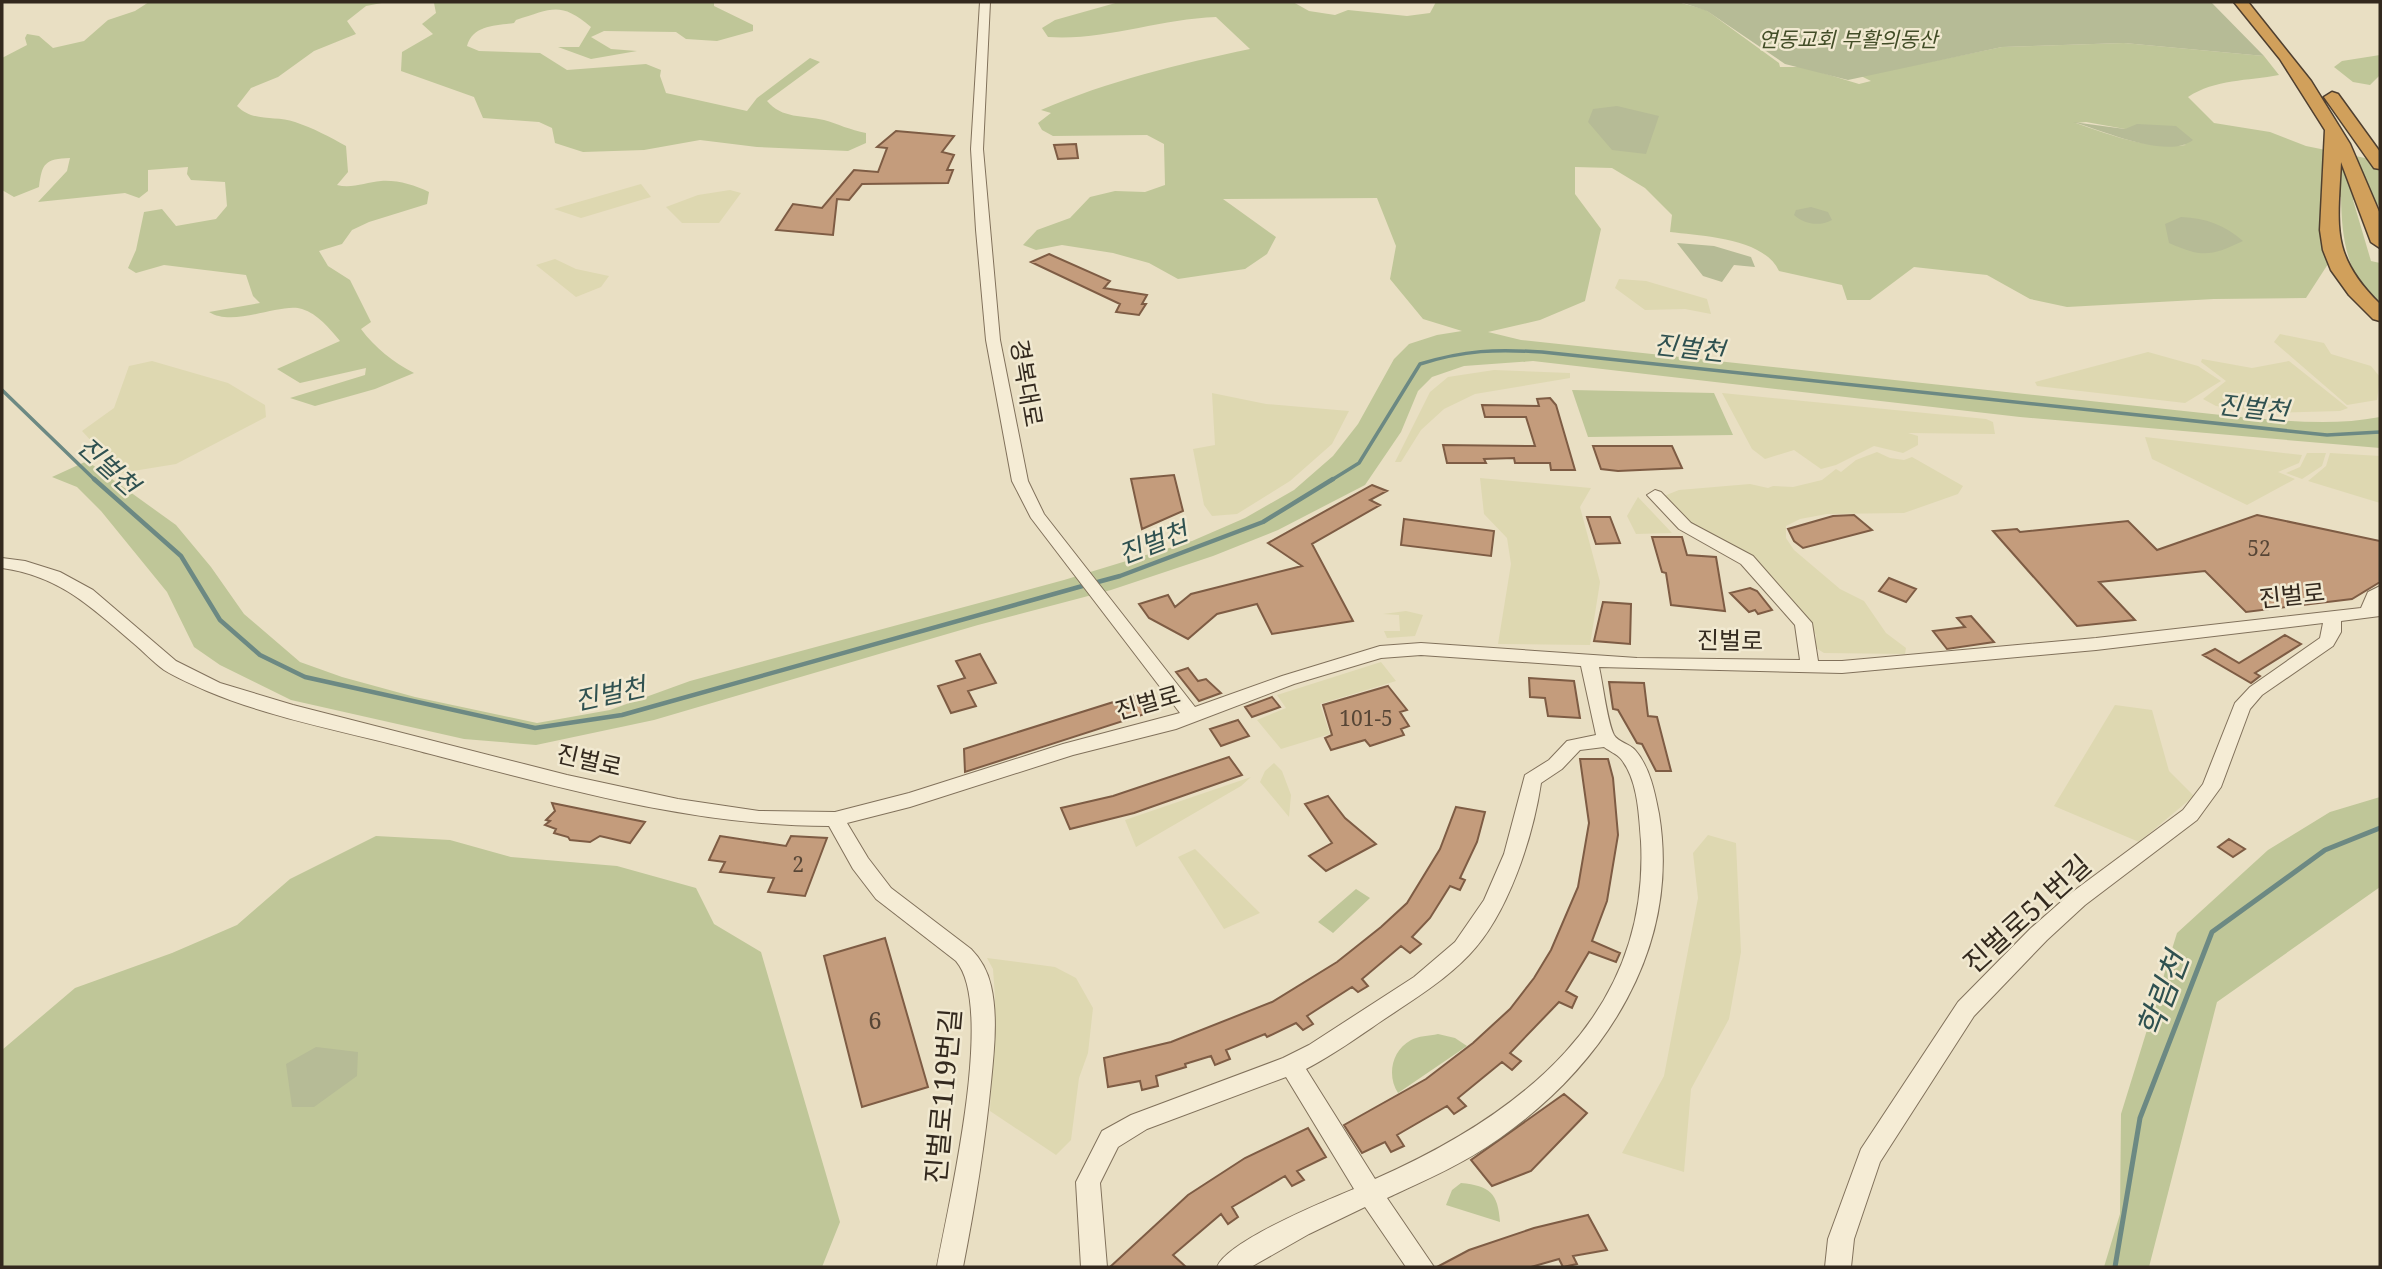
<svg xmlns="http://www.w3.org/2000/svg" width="2382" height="1269" font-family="'Noto Serif','Noto Sans KR',serif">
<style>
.farmland{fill:#ded8b1}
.green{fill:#bfc698;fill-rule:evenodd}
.cemetery{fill:#b6bb96}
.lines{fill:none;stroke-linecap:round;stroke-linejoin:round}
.stream-far2{stroke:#6c8983;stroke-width:3.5}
.stream-far1{stroke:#6c8983;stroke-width:4.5}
.stream{stroke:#6c8983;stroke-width:5}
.building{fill:#c49c7c;stroke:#7e5c44;stroke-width:2}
.minor-casing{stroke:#81715b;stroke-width:2}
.highway-casing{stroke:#4f3f2f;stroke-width:3}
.minor{fill:#f5ecd5;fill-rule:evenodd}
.highway{fill:#d1a05b;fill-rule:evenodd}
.labels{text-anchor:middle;stroke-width:5;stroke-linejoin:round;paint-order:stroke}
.far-park-label{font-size:21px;font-style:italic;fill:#424d27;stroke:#f1e9d1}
.number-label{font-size:21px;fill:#574636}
.street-label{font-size:24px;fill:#33291e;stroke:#f1e9d1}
.near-number-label{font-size:24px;fill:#574636}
.water-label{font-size:26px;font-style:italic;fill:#2f5150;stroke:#f1e9d1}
.near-street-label{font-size:28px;fill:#33291e;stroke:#f1e9d1}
.near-water-label{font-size:32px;font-style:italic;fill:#2f5150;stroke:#f1e9d1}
</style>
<rect width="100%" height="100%" fill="#e9dfc3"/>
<path class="farmland" d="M 641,184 L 651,197 L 581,218 L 554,209 Z
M 730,190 L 741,193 L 719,223 L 682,223 L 666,207 L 698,195 Z
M 555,259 L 576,269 L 609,276 L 601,287 L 576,297 L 536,265 Z
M 1619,279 L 1646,281 L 1707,299 L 1711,314 L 1685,309 L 1645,310 L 1615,288 Z
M 2280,334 L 2324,343 L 2331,354 L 2371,366 L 2380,377 L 2377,400 L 2347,405 L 2274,342 Z
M 2148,352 L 2198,366 L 2221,381 L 2185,403 L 2037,386 L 2035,382 Z
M 2202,359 L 2252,368 L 2289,361 L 2348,408 L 2340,411 L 2270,413 L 2216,406 L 2203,399 L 2226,381 L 2201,362 Z
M 152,361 L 228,383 L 265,405 L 266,417 L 176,464 L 121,473 L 82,431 L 114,408 L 129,366 Z
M 1494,370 L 1570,373 L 1570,378 L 1475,394 L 1444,409 L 1421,430 L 1401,462 L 1395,462 L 1430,392 L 1448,377 Z
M 1212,393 L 1266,404 L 1349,411 L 1332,444 L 1290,481 L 1237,514 L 1212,516 L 1204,505 L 1193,449 L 1215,445 Z
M 1722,393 L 1986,419 L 1993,422 L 1995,434 L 1908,433 L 1918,436 L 1918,445 L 1903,453 L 1874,446 L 1836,465 L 1821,469 L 1794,450 L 1765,459 L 1752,449 Z
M 2145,437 L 2302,455 L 2299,463 L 2278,472 L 2295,479 L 2247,505 L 2152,459 Z
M 1877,452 L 1890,458 L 1904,460 L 1912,457 L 1963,486 L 1958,494 L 1904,513 L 1827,514 L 1800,519 L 1786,526 L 1786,538 L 1794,550 L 1840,589 L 1864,601 L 1886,633 L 1906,648 L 1905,654 L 1824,653 L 1816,648 L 1816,635 L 1799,609 L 1761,565 L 1690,525 L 1664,496 L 1679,490 L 1750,484 L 1768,488 L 1773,486 L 1793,487 L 1822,480 L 1836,469 L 1841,472 L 1856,460 Z
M 2307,453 L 2326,453 L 2322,466 L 2302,479 L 2286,473 L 2300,467 Z
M 2330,453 L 2380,456 L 2380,503 L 2308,481 L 2326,466 Z
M 1480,478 L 1591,488 L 1580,507 L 1600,582 L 1590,645 L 1498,644 L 1511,564 L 1507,538 L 1484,514 Z
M 1638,497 L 1672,533 L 1636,534 L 1627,516 Z
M 1406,611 L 1423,615 L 1415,636 L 1387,638 L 1384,631 L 1400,631 L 1399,615 L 1383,614 Z
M 1381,662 L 1396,681 L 1320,704 L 1330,734 L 1281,749 L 1257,720 L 1286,708 L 1277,695 Z
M 2115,705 L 2152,710 L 2169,771 L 2194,796 L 2139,842 L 2054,806 Z
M 1274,763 L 1282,771 L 1291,795 L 1289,817 L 1260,782 L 1265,771 Z
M 1251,777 L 1241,786 L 1136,847 L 1125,820 Z
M 1708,835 L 1736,843 L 1741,952 L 1729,1019 L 1691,1089 L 1684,1172 L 1622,1153 L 1664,1076 L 1698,898 L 1693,853 Z
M 1195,849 L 1260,913 L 1224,929 L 1178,857 Z
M 987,958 L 1055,967 L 1076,978 L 1093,1008 L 1088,1053 L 1079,1078 L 1071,1140 L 1056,1155 L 990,1111 L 995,997 L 993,969 Z"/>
<path class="green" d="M 149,2 L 387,2 L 366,6 L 347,21 L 356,34 L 314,51 L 278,77 L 251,88 L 237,106 C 254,123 275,115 295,122 C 313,128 330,137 346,146 L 348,172 L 337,185 C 352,189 366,182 381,181 C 398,180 414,185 429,192 L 427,204 L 369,222 L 352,230 L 342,244 L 319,251 L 328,266 L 350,280 L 371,322 L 361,329 C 375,348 393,362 414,373 L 375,389 L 315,406 L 290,398 L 365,375 L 366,368 L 300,383 L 277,369 L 340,341 C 329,328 318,314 302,309 C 281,302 234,328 209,312 L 260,303 L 253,296 L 246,275 L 164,265 L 136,273 L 128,268 L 136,250 L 144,212 L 162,209 L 176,226 L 216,219 L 227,206 L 225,182 L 191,180 L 187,174 L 188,167 L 148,170 L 148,191 L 139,198 L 125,193 L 38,202 L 67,171 L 70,158 C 45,159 42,163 39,187 L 14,197 L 2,190 L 2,58 L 27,45 L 25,38 L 27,34 L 39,36 L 53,48 L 84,41 L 108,20 L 135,11 Z
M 429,2 L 714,2 L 714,6 L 753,25 L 753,31 L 717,41 L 686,39 L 676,32 L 604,31 L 591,37 L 611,49 L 637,51 L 591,59 L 558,47 L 579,47 L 591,27 C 560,1 552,9 516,20 L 514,23 C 495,26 473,25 467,46 L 479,51 L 540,53 L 567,70 L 646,64 L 661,70 L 660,76 L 666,93 L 747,111 L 757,98 L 810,58 L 820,62 L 767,101 C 782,119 803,115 824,120 C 838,124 850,130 866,133 L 866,143 L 848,151 L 757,147 L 700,140 L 644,150 L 583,152 L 555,143 L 552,128 L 539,122 L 483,118 L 474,97 L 401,71 L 402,52 L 433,34 L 422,24 L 436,13 L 434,3 Z
M 1119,2 L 1293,2 L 1309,11 L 1335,15 L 1348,10 L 1407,16 L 1430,13 L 1436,2 L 1678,2 L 1706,10 L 1779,63 L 1780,67 L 1803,67 L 1859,84 L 1871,81 L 1861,76 L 2002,47 L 2124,43 L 2264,56 L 2279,75 C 2248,81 2215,79 2188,97 L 2214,123 L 2270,132 L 2306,146 L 2380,161 L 2380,205 L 2353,200 L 2371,261 L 2380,263 L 2380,308 C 2347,274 2342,243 2341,197 L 2333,195 L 2323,232 L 2328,264 L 2306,298 L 2214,299 L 2067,307 L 2030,299 L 1987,275 L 1914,267 L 1870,300 L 1847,300 L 1842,285 L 1779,271 C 1764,238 1702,236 1670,232 L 1672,215 L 1645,188 L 1612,168 L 1575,167 L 1575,194 L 1601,229 L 1585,301 L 1540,320 L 1488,332 L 1521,340 L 2240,417 C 2287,421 2334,426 2380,417 L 2380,448 L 2020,417 L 1533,361 L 1464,366 L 1432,377 L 1418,391 L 1401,432 L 1365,485 L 1278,530 L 1213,556 L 1111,590 L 978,625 L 654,720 L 536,745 L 464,739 L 291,700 L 220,665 L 194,647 L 167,592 L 101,511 L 77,487 L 52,477 L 87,461 L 176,525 L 211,567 L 244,614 L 300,662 L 342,677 L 415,697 L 537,723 L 610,710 L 690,681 L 1064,580 L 1192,541 L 1245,518 L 1294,490 L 1333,456 L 1358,424 L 1394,359 L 1409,344 L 1437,335 L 1462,331 L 1423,319 L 1390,279 L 1396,246 L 1377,198 L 1223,199 L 1276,237 L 1267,254 L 1245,269 L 1178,279 L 1149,263 L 1113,253 L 1062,245 L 1036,250 L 1023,245 L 1037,230 L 1070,218 L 1090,197 L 1115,191 L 1145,192 L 1165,185 L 1164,144 L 1147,135 L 1053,136 L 1042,130 L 1038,123 L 1051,113 L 1041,110 C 1108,81 1179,64 1250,49 L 1216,17 C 1159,19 1104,41 1048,37 L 1042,28 L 1055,20 ZM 2086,122 L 2125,129 L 2186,145 C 2150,150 2110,135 2076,123 Z
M 2380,55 L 2380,75 L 2370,85 L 2353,82 L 2334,67 L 2342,61 Z
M 1572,390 L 1714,393 L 1733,435 L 1588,437 Z
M 2380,797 L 2380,887 L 2217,1002 L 2149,1267 L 2104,1267 L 2120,1214 L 2121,1114 L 2177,933 L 2268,850 L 2330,812 Z
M 376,836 L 450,840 L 511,857 L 617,866 L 696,888 L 714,924 L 761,952 L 840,1222 L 822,1267 L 2,1267 L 2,1050 L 75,988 L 172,953 L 237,925 L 290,879 Z
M 1356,889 L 1370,898 L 1333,933 L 1318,922 Z
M 1438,1034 L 1455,1038 L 1467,1046 L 1398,1093 C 1387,1076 1391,1051 1411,1040 C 1418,1036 1429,1036 1438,1034 Z
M 1461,1183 C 1490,1186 1498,1193 1500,1222 L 1446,1205 L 1452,1190 Z"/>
<path class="cemetery" d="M 1680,2 L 2211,2 L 2264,56 L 2124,43 L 2002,47 L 1848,80 L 1785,64 L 1707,11 Z
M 1617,106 L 1659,116 L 1646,154 L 1612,150 L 1588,122 L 1593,109 Z
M 2073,122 L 2125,129 L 2137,124 L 2176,126 L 2193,140 C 2167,160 2102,130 2073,122 Z
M 1811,207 L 1828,212 L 1832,220 C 1819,227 1804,224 1794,215 L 1796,210 Z
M 2181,217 C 2206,218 2225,225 2243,241 C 2211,256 2203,258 2169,243 L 2165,224 Z
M 1677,243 L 1714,246 L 1751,257 L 1755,267 L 1734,265 L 1722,282 L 1703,276 Z
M 316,1047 L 358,1052 L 357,1076 L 314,1107 L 292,1107 L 286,1064 Z"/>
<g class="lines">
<path class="stream-far2" d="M 2,390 L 96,481
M 1330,481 L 1359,463 L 1420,364 C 1465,350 1496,349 1542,352 L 2327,435 L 2380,432"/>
<path class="stream-far1" d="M 94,479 L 181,556 L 220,620 L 260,655 L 305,677 L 535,728 L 622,715 L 1086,585
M 1094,583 L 1120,576 L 1263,522 L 1333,479"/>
<path class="stream" d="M 2115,1267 L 2140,1118 L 2212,932 L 2325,850 L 2380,828"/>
</g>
<path class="building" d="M 896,131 L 954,136 L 942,152 L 954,155 L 947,170 L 953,170 L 948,183 L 862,184 L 849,200 L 837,199 L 833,235 L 776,230 L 793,204 L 822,208 L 854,170 L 878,172 L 887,148 L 877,147 Z
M 1076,144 L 1078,158 L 1058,159 L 1054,145 Z
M 1049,254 L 1110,281 L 1104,288 L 1147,295 L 1142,304 L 1146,304 L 1139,315 L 1116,312 L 1120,304 L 1031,262 Z
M 1550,398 L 1556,405 L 1575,470 L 1551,470 L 1550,463 L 1515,463 L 1514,458 L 1484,459 L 1486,463 L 1447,463 L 1443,445 L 1535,446 L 1526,417 L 1485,417 L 1482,405 L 1539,406 L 1537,399 Z
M 1593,446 L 1672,446 L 1682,468 L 1618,471 L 1601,469 Z
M 1174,475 L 1183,511 L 1142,529 L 1131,479 Z
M 1372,485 L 1387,491 L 1370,500 L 1380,505 L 1312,544 L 1353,621 L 1272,634 L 1257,604 L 1217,614 L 1188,639 L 1149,618 L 1139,604 L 1168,595 L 1175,607 L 1191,594 L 1302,566 L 1268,543 Z
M 1854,515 L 1872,530 L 1803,548 L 1794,541 L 1788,529 L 1833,516 Z
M 2257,515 L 2380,541 L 2380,582 L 2352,599 L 2246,612 L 2205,571 L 2099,582 L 2135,620 L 2077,626 L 1993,531 L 2017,529 L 2020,532 L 2128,521 L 2157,550 Z
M 1587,517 L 1610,517 L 1620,543 L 1596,544 Z
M 1404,519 L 1494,531 L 1491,556 L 1401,545 Z
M 1652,537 L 1682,537 L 1687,555 L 1716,557 L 1725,611 L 1671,605 L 1666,573 L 1662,572 Z
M 1889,578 L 1916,589 L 1906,602 L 1879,591 Z
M 1750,588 L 1757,591 L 1772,610 L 1758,614 L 1755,610 L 1749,612 L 1730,593 Z
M 1603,602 L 1631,604 L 1630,644 L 1594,641 Z
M 1971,616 L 1994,642 L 1947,649 L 1933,631 L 1965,627 L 1957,618 Z
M 2285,635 L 2301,644 L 2255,673 L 2260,676 L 2251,683 L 2203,655 L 2215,649 L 2239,663 Z
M 980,654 L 996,683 L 968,691 L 976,706 L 951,713 L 938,686 L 965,678 L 956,661 Z
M 1188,668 L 1198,681 L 1206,679 L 1221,693 L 1199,701 L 1176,672 Z
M 1529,678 L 1574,681 L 1580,718 L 1548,716 L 1545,698 L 1530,697 Z
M 1609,682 L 1644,683 L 1648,716 L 1657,717 L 1671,771 L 1656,771 L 1642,744 L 1637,743 L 1618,710 L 1613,709 Z
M 1388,686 L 1407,710 L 1400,712 L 1409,726 L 1401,729 L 1404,735 L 1370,746 L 1365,740 L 1331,750 L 1325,738 L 1332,735 L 1323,705 Z
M 1139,694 L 1151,712 L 965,772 L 964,749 Z
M 1272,697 L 1280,707 L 1252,717 L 1245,707 Z
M 1238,720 L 1249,736 L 1221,746 L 1210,729 Z
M 1229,757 L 1242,775 L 1134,813 L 1070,829 L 1061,808 L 1113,796 Z
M 1580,759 L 1608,759 L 1613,778 L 1618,835 L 1607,901 L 1592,941 L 1620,953 L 1616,962 L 1589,952 L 1566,991 L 1577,997 L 1572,1008 L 1559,1002 L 1510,1053 L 1521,1061 L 1512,1070 L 1502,1062 L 1458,1098 L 1466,1106 L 1454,1114 L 1447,1106 L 1397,1135 L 1404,1146 L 1391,1152 L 1385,1142 L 1362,1153 L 1344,1125 L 1426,1079 L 1473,1043 L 1510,1009 L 1534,978 L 1551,950 L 1578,887 L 1589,823 Z
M 1328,796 L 1345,818 L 1376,844 L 1326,871 L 1309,856 L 1332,843 L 1305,804 Z
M 552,803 L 645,822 L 630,843 L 600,836 L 590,842 L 570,840 L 568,837 L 554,833 L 556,829 L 545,825 L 550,821 L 546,820 L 555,811 Z
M 1456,807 L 1485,812 L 1477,842 L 1460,878 L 1465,880 L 1460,890 L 1450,886 L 1430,918 L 1412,937 L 1421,944 L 1410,953 L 1401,946 L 1362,979 L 1368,986 L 1358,992 L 1352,987 L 1307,1016 L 1313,1024 L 1303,1030 L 1296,1023 L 1267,1037 L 1265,1034 L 1226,1050 L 1230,1059 L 1215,1065 L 1211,1056 L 1185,1064 L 1186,1067 L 1156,1076 L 1158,1086 L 1142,1090 L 1140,1081 L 1108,1087 L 1104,1058 L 1171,1042 L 1272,1002 L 1337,962 L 1381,927 L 1407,903 L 1440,849 Z
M 720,836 L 786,846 L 791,836 L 827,838 L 805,896 L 768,892 L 774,878 L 720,872 L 725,862 L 709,860 Z
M 2229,839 L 2245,849 L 2233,857 L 2218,847 Z
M 885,938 L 928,1087 L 862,1107 L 824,956 Z
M 1564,1094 L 1587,1113 L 1531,1171 L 1492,1186 L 1471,1160 Z
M 1308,1128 L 1326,1157 L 1297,1171 L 1304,1180 L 1292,1186 L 1285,1176 L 1232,1207 L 1238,1217 L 1228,1224 L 1221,1214 L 1173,1255 L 1186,1267 L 1110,1267 L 1188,1195 L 1245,1158 Z
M 1588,1215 L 1607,1250 L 1573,1256 L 1577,1264 L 1563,1267 L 1559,1259 L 1531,1267 L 1437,1267 L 1469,1250 L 1534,1228 Z"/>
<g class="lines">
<defs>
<path id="minor" d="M 980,2 L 990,2 L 983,149 L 1000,340 L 1028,481 L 1044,514 L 1195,707 L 1282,676 L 1380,646 L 1421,643 L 1637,658 L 1800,660 L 1795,625 L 1741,564 L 1679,529 L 1647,495 L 1655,490 L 1661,492 L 1691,523 L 1753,556 L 1812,623 L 1818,661 L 1842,661 L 2096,638 L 2361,608 L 2368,592 L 2380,586 L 2380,616 L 2341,621 L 2341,632 L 2333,646 L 2262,695 L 2250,709 L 2221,787 L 2197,820 L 2085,905 L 2047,940 L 1974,1016 L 1880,1162 L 1854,1239 L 1851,1267 L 1825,1267 L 1828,1239 L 1861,1149 L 1958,1002 L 2031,928 L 2071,893 L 2183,810 L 2203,784 L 2235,703 L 2250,687 L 2320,638 L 2323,623 L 2096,650 L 1842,673 L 1599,667 C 1603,684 1607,721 1614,735 C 1618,742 1630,744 1635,750 C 1650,767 1655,793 1659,814 C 1681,948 1605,1064 1500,1138 C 1465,1163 1426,1180 1387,1198 L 1434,1267 L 1406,1267 L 1365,1207 L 1309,1234 L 1251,1267 L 1217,1267 C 1227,1241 1325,1201 1354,1189 L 1286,1077 L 1147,1129 L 1118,1147 L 1100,1183 L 1107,1267 L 1081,1267 L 1076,1182 L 1102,1131 L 1131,1115 L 1283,1058 L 1309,1045 L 1414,977 L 1455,942 L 1484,900 L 1504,854 L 1525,775 L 1549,760 L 1567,741 L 1596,735 L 1581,666 L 1421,655 L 1381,658 L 1294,684 L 1176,729 L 1073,755 L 910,807 L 847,823 L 868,858 L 891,888 L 971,949 C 981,959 988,972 991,986 C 998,1016 994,1052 991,1082 C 985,1144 975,1206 963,1267 L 937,1267 C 948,1206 996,1007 956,961 L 876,899 L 853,869 L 829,826 C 688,826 551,785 415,750 C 347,732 271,718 207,691 C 193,685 177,678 164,670 C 153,662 143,651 132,642 C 90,606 59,576 2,568 L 2,558 L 25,561 L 60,572 L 93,590 L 176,661 L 220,683 L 293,705 L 567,775 L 678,799 L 759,811 L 835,812 L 909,793 L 1063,744 L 1180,713 L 1031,518 L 1012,481 L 986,340 L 976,230 L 971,149 ZM 1604,747 C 1609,751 1617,754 1621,759 C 1638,780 1639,815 1641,841 C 1650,1016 1520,1115 1375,1179 L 1306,1069 C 1333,1055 1358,1037 1383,1020 C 1413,1000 1444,981 1469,955 C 1508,915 1533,837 1541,783 L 1562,769 L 1580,750 Z"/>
<path id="highway" d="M 2234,2 L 2248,2 L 2311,81 L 2350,144 L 2380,214 L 2380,248 L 2371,242 L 2341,162 C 2338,227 2330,255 2380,304 L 2380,321 L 2373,319 L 2349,295 L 2331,270 L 2323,250 L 2320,230 L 2325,130 L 2280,59 Z
M 2332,92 L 2338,94 L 2380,152 L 2380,169 L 2374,168 L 2324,97 Z"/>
</defs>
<use href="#minor" class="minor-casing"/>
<use href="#highway" class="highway-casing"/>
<use href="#minor" class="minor"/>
<use href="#highway" class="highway"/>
</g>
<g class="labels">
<g class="far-park-label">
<text x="1848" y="47">연동교회 부활의동산</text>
</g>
<g class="number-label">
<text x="2259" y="556">52</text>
<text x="1366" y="726">101-5</text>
<text x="798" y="872">2</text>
</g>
<g class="street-label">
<text transform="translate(1026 383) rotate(80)" y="8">경복대로</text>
<text transform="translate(2292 596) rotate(-6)" y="8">진벌로</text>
<text transform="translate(1730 641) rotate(1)" y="8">진벌로</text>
<text transform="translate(1148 703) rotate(-16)" y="8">진벌로</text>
<text transform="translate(589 761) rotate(13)" y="8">진벌로</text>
</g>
<g class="near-number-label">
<text x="875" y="1029">6</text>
</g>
<g class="water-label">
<text transform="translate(1689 348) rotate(6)" y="9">진벌천</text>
<text transform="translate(2253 408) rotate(6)" y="9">진벌천</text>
<text transform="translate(108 466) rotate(42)" y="9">진벌천</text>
<text transform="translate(1153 543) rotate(-21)" y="9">진벌천</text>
<text transform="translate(610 694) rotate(-12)" y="9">진벌천</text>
</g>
<g class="near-street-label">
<text transform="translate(2027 914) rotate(-42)" y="10">진벌로51번길</text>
<text transform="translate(943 1096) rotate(-85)" y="10">진벌로119번길</text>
</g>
<g class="near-water-label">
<text transform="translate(2163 995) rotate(-69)" y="11">학림천</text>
</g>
</g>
<rect width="2382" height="1269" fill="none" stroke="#33291e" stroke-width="7"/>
</svg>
